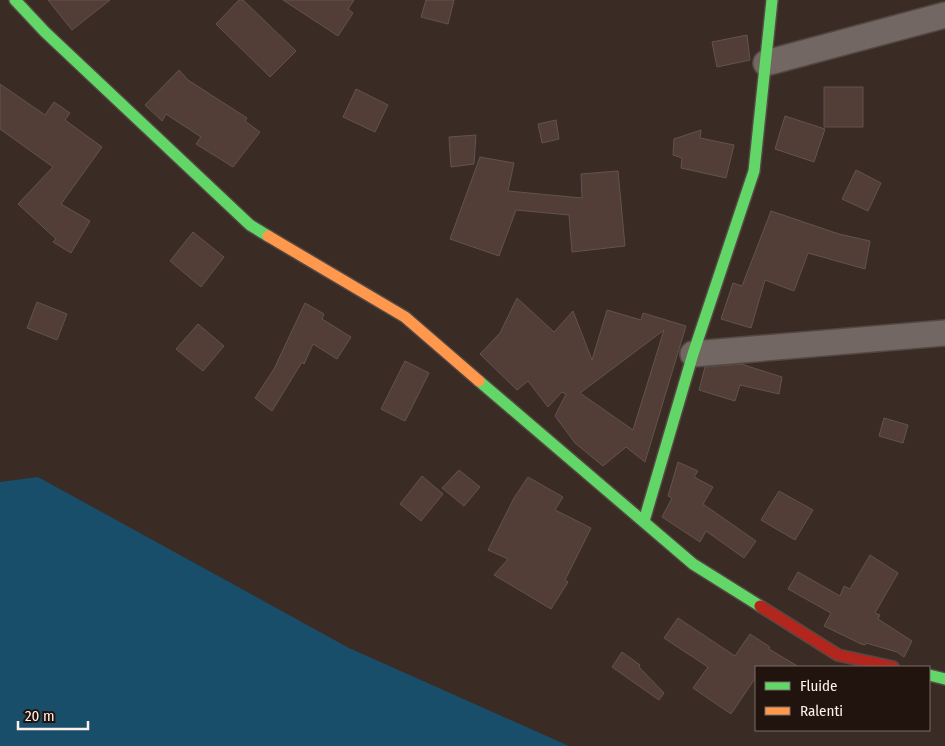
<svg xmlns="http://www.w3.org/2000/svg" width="945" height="746" font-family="'Fira Sans Condensed',sans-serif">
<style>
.water{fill:#184e6a}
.building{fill:#523e36;stroke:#61534f;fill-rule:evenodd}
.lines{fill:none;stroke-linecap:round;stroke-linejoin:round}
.street-casing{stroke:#544843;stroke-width:28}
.fast-casing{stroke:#544843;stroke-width:14}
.slow-casing{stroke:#544843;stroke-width:14}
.jam-casing{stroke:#544843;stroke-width:14}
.street{stroke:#736763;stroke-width:25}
.fast{stroke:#63d668;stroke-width:11}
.slow{stroke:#ff974d;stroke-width:11}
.jam{stroke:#b3261e;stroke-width:11}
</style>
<rect width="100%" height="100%" fill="#3a2b25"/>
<path class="water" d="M 38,477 L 349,648 L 569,746 L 0,746 L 0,482 Z"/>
<path class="building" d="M 48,0 L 110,0 L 72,30 Z
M 239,0 L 243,0 L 296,51 L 270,77 L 216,24 Z
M 283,0 L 354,0 L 348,9 L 353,13 L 338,36 Z
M 426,0 L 454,0 L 448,24 L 421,17 Z
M 747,35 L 750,60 L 717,67 L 712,42 Z
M 179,70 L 188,80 L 247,118 L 245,121 L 260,132 L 233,167 L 196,144 L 201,137 L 166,114 L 162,121 L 145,105 Z
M 0,84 L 45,115 L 54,102 L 70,113 L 65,120 L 102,147 L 61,204 L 90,221 L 71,253 L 53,242 L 56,239 L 18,204 L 53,167 L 0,129 Z
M 824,87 L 863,87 L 863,127 L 824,127 Z
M 356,89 L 388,105 L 375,132 L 343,117 Z
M 785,116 L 825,129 L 814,162 L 775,149 Z
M 556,120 L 559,139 L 542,143 L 538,124 Z
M 701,130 L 700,138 L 734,145 L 726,178 L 681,168 L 682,158 L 673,155 L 674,139 Z
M 476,135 L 474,164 L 451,167 L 449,137 Z
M 480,157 L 514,163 L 508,191 L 582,198 L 581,174 L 618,171 L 625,246 L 572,252 L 569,215 L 516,210 L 499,256 L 450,239 Z
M 856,170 L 881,183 L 868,211 L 842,199 Z
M 771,211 L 839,234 L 870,241 L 865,269 L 808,253 L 794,291 L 765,280 L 751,328 L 721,319 L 733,283 L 742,286 Z
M 193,232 L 224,257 L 201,287 L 170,261 Z
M 517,298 L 554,332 L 573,311 L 592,360 L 607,310 L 641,320 L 643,313 L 686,326 L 645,462 L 626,447 L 603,466 L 575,443 L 555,416 L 566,394 L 562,392 L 548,407 L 528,381 L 517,390 L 480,354 L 500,333 ZM 664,330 L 633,430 L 580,393 Z
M 37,302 L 67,314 L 57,340 L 27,328 Z
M 305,303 L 324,314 L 322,319 L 351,337 L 337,359 L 313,344 L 304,364 L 302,362 L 272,411 L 255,398 L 274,369 Z
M 198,324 L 224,346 L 203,371 L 176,349 Z
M 405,361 L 429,373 L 405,421 L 381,409 Z
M 741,364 L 782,377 L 779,394 L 740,385 L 735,401 L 699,390 L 705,367 Z
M 884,418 L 908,425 L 903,443 L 879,436 Z
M 678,462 L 698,471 L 694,477 L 713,487 L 703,504 L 756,541 L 744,558 L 706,531 L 700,542 L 662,517 L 672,498 L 668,496 Z
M 459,470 L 480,487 L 464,506 L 442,488 Z
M 422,476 L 443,494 L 421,521 L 400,504 Z
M 528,477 L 563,497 L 555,510 L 591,528 L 565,580 L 568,582 L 551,609 L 494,575 L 508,559 L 488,550 L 514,498 Z
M 779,491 L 813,510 L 795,540 L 761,520 Z
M 870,555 L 898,573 L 875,613 L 880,615 L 878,619 L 912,641 L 904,657 L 897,652 L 866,643 L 865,645 L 861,644 L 824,626 L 831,613 L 788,589 L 798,572 L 840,596 L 844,586 L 850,589 Z
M 678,618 L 735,656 L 750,634 L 770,647 L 769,649 L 799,667 L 756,667 L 756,677 L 731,714 L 693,688 L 708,667 L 664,638 Z
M 622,652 L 640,665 L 639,667 L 664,693 L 659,700 L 612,667 Z"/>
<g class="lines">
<defs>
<path id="street" d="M 766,63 L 945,15
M 693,354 L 945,333"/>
<path id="fast" d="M 15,0 L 45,32 L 250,225 L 268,236
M 479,381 L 693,564 L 760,606
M 644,521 L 693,354 L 754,171 L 772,0
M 929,675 L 945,679"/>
<path id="slow" d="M 268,236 L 405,317 L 479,381"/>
<path id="jam" d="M 760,606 L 838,655 L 893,667"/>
</defs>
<use href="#street" class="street-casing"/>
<use href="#fast" class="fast-casing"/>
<use href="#slow" class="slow-casing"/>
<use href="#jam" class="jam-casing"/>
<use href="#street" class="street"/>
<use href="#fast" class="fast"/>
<use href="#slow" class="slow"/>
<use href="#jam" class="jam"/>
</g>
<rect x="755" y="666" width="175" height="65" fill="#21140f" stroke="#796c66"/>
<rect x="765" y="682" width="25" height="8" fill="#63d668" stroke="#796c66"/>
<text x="800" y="691" font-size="15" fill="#feefe9">Fluide</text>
<rect x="765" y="707" width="25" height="8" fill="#ff974d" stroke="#796c66"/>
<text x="800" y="716" font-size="15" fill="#feefe9">Ralenti</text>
<path d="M18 721v8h70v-8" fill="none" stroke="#feefe9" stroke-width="2.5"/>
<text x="25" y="721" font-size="15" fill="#feefe9" stroke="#21140f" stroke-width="4" paint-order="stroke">20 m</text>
</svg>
